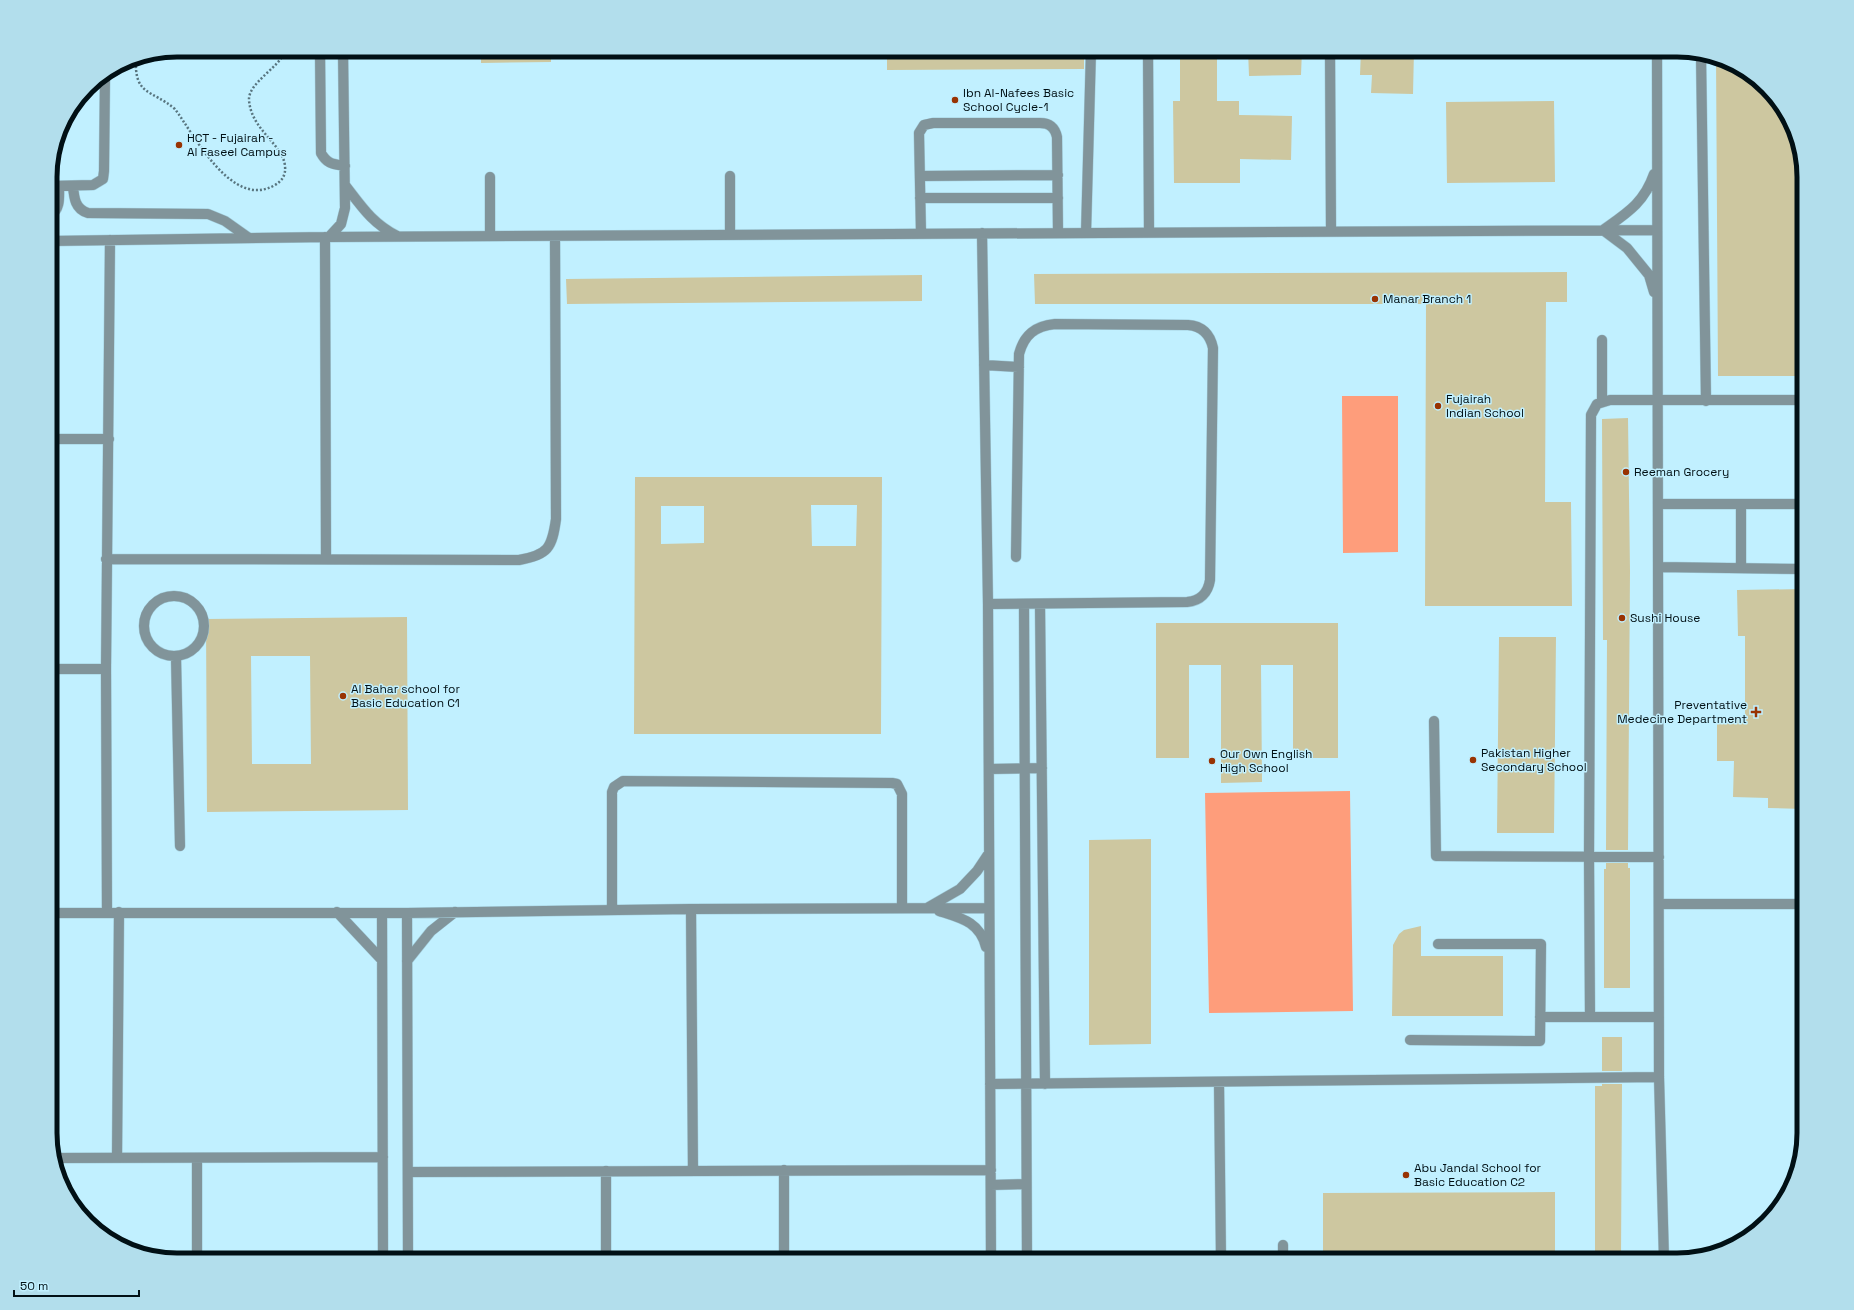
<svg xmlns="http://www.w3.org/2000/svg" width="1854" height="1310" font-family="'Space Grotesk',sans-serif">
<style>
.green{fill:#fe9d7b}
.building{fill:#cdc7a0;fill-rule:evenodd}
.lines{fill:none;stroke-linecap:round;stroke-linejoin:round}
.minor-casing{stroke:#a2ccda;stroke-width:11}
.path{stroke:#58757f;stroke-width:2.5;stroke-dasharray:2 2;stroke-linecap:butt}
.minor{stroke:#81949a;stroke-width:10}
.poi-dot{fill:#983303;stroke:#c1f0ff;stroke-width:1.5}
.labels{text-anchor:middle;stroke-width:3;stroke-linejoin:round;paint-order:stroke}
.poi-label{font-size:12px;fill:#011015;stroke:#c1f0ff;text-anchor:start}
.rim{fill:none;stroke:#011015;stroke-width:5}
</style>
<rect width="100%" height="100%" fill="#c1f0ff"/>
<path class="green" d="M 1342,396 L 1398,396 L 1398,552 L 1343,553 Z
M 1350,791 L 1353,1011 L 1209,1013 L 1205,793 Z"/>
<path class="building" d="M 481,50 L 551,50 L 551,62 L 481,63 Z
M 887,50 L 1084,50 L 1084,69 L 887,70 Z
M 1180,50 L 1217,50 L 1217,101 L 1239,101 L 1239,115 L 1292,116 L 1291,160 L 1240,159 L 1240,183 L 1174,183 L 1173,101 L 1180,101 Z
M 1248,50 L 1302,50 L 1301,75 L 1249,76 Z
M 1361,50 L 1414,50 L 1413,94 L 1371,93 L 1372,75 L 1360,75 Z
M 1716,56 L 1754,76 L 1791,120 L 1804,176 L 1804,376 L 1718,376 Z
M 1554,101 L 1555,182 L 1447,183 L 1446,102 Z
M 1567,272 L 1567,302 L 1546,302 L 1545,502 L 1571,502 L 1572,606 L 1425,606 L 1426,304 L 1035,304 L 1034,274 Z
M 922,275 L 922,301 L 567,304 L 566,279 Z
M 1628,418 L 1630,571 L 1628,850 L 1606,850 L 1607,640 L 1603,640 L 1602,419 Z
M 635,477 L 882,477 L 881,734 L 634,734 ZM 811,505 L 857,505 L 856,546 L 812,546 ZM 661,506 L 704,506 L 704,543 L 661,544 Z
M 1804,589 L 1804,809 L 1768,808 L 1768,798 L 1733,797 L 1734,761 L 1717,761 L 1717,718 L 1745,718 L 1745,636 L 1738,636 L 1737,590 Z
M 407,617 L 408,810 L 207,812 L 206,619 ZM 251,656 L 310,656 L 311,764 L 252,764 Z
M 1156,623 L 1338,623 L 1338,758 L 1293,758 L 1293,665 L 1261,665 L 1262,782 L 1221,783 L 1221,665 L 1189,665 L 1189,758 L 1156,758 Z
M 1499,637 L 1556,637 L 1554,833 L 1497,833 Z
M 1151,839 L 1151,1044 L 1089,1045 L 1089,840 Z
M 1606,863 L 1628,863 L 1628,868 L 1630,868 L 1630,988 L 1604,988 L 1604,869 L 1606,869 Z
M 1421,926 L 1421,956 L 1503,956 L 1503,1016 L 1392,1016 L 1393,945 L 1399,934 L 1404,930 Z
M 1602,1037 L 1622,1037 L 1622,1071 L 1602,1071 Z
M 1602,1084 L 1622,1084 L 1621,1260 L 1595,1260 L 1595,1086 L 1602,1086 Z
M 1555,1192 L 1555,1260 L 1323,1260 L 1323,1193 Z"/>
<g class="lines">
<defs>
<path id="minor" d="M 320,50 L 321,153 C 327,164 333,164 345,166
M 1148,50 L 1149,232
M 1330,50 L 1331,231
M 1657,50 L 1659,1077 L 1664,1260
M 1701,54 L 1706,401
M 730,176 L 730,235
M 920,176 L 1058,175
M 490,177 L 490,236
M 345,185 C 362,207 372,223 397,236
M 50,186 L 93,185 L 103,179 L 104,171 L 105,75
M 73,186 C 74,198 75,209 88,213 L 208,214 L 225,221 L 249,238
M 920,198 L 1058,198
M 50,215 C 61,210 59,196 59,186
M 982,233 L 988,604 L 991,1260
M 1086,233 L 1091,50
M 921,234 L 919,133 L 924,125 L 933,123 L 1040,123 C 1050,123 1055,128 1057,137 L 1058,233
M 325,237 L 326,559
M 329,237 L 341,224 L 345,208 L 343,50
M 50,241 L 329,237 L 1657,230
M 1654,292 L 1649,275 L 1627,248 L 1603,230 C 1627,213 1644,203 1654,174
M 1602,340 L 1602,402
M 984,365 L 1019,367
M 50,439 L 109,439
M 1658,504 L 1804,504
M 106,559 L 519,560 C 548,555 552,548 556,519 L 555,236
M 1658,567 L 1804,569
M 1741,568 L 1741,504
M144 626a30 30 0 1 1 60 0a30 30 0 1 1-60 0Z
M 988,604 L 1187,602 C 1200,601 1208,593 1210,580 L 1213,348 C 1210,334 1202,326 1188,325 L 1055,324 C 1035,326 1024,335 1019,354 L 1016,557
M 1024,604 L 1027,1260
M 1040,604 L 1045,1084
M 176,657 L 180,846
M 50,669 L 106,669
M 1434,721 L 1436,856 L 1659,857
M 989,769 L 1042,768
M 1659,904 L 1804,904
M 927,908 L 960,889 L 977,871 L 989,853
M 691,909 L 693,1171
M 612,910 L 612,792 L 614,787 L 623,781 L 892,783 L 897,784 L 902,794 L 902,908
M 939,911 C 961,918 980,922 986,947
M 337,912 L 382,960
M 50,913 L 407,913 L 691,909 L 989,908
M 107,913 L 106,669 L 110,240
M 382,913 L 383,1260
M 407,913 L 408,1260
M 407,961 L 431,931 L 455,912
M 1540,1017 L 1659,1017
M 1590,1017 L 1589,857 L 1591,415 L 1597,404 L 1610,400 L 1804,400
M 1410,1040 L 1540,1041 L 1541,944 L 1438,944
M 1219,1082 L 1221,1260
M 990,1084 L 1659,1077
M 55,1158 L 383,1157
M 117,1158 L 119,912
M 197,1158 L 197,1260
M 408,1172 L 991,1170
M 991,1185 L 1026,1184
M 991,1259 L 1027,1259
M 606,1260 L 606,1171
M 784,1260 L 784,1170
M 1283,1260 L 1283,1245"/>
</defs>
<use href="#minor" class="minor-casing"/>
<path class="path" d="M 136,58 C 134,96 151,89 175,109 C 195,136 232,210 275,185 C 282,181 286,175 285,166 C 283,144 251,130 249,100 C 248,83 280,67 286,50"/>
<use href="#minor" class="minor"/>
</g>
<g class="poi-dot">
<circle cx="955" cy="100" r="4"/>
<circle cx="179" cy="145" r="4"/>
<circle cx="1375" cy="299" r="4"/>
<circle cx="1438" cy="406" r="4"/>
<circle cx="1626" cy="472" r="4"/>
<circle cx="1622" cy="618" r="4"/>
<circle cx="343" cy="696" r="4"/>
<path d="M1754 706h4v4h4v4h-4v4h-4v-4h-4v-4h4z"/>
<circle cx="1473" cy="760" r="4"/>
<circle cx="1212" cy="761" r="4"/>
<circle cx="1406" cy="1175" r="4"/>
</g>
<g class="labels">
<g class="poi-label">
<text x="963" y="97">Ibn Al-Nafees Basic<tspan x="963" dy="14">School Cycle-1</tspan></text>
<text x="187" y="142">HCT - Fujairah -<tspan x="187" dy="14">Al Faseel Campus</tspan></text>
<text x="1383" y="303">Manar Branch 1</text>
<text x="1446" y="403">Fujairah<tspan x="1446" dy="14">Indian School</tspan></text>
<text x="1634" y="476">Reeman Grocery</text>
<text x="1630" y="622">Sushi House</text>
<text x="351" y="693">Al Bahar school for<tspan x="351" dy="14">Basic Education C1</tspan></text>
<text x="1747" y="709" text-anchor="end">Preventative<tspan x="1747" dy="14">Medecine Department</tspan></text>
<text x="1481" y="757">Pakistan Higher<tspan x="1481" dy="14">Secondary School</tspan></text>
<text x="1220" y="758">Our Own English<tspan x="1220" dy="14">High School</tspan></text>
<text x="1414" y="1172">Abu Jandal School for<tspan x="1414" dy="14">Basic Education C2</tspan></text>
</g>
</g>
<path d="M0 0H1854V1310H0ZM177 57H1677A120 120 0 0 1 1797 177V1133A120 120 0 0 1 1677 1253H177A120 120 0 0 1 57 1133V177A120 120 0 0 1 177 57Z" fill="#b2deec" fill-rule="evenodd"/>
<path class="rim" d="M177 57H1677A120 120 0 0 1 1797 177V1133A120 120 0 0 1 1677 1253H177A120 120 0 0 1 57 1133V177A120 120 0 0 1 177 57Z"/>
<path d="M14 1290v6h125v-6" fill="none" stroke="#011015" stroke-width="2"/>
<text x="20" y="1290" font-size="12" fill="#011015" stroke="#c1f0ff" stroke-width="3" paint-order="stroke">50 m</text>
</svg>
